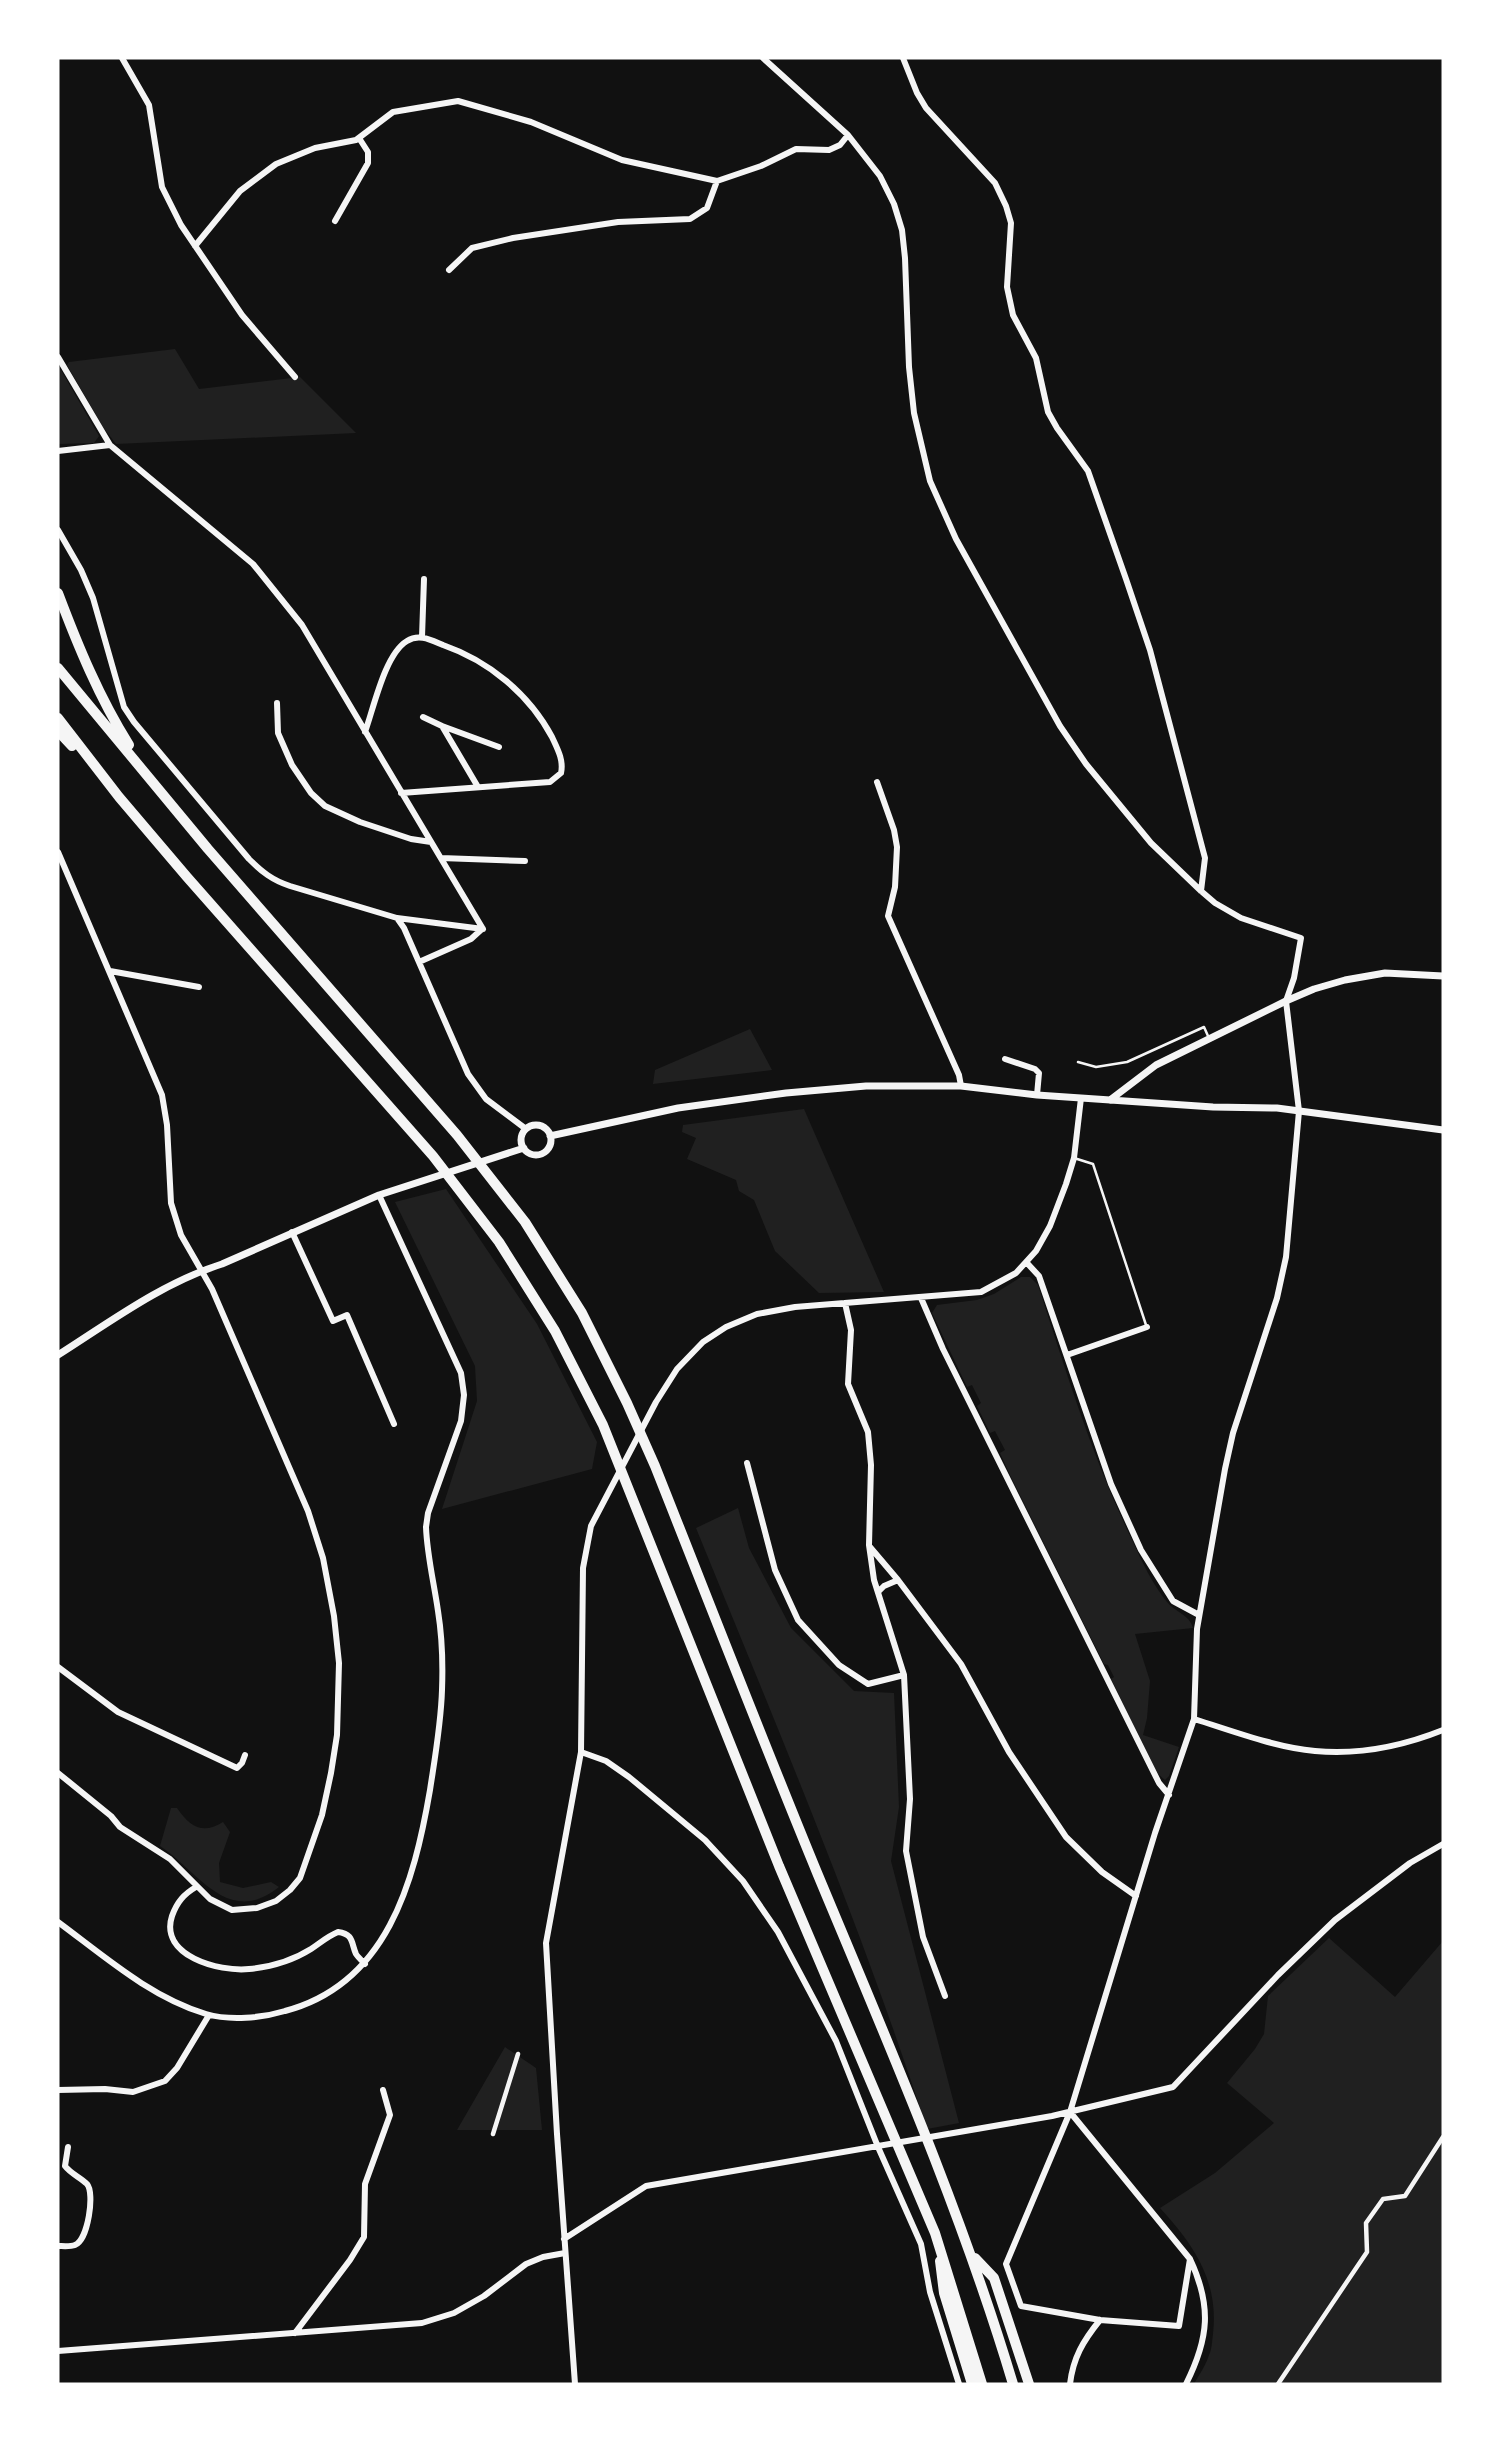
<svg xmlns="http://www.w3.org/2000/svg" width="1501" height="2442" font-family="Raleway,sans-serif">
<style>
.green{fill:#202020}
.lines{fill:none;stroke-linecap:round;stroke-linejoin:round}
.service{stroke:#f5f5f5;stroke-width:2.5}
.pedestrian{stroke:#f5f5f5;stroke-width:4.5}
.minor{stroke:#f5f5f5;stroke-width:6}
.tertiary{stroke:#f5f5f5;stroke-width:7}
.trunk{stroke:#f5f5f5;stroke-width:10}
</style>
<rect width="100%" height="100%" fill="#111"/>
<path class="green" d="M 175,349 L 199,389 L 300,377 L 356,433 L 116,444 L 103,427 L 67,365 L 69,362 Z
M 58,365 L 95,429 L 99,436 L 94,443 L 58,444 Z
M 750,1029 L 772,1070 L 653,1084 L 655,1070 Z
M 804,1109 L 884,1292 L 819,1293 L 775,1251 L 754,1200 L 739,1191 L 736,1180 L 687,1159 L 696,1138 L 682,1132 L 683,1125 Z
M 446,1189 L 537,1324 L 597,1442 L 592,1469 L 442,1509 L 477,1401 L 475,1366 L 395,1202 Z
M 1021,1277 L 1030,1277 L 1038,1285 C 1066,1372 1093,1460 1133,1542 C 1142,1562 1153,1585 1167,1602 C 1175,1612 1190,1615 1193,1628 L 1135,1634 L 1150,1681 L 1147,1718 L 1143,1735 L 1179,1747 L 1169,1776 L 1165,1780 L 1158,1774 L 1111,1679 L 1114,1677 L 1108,1665 L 1104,1664 L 1010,1475 L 1000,1453 L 1005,1450 L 995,1431 L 990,1433 L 977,1406 L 981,1403 L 972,1385 L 967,1387 L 932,1313 L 937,1305 L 977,1300 L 994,1294 Z
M 738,1508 L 749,1548 L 791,1628 L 854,1691 L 894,1693 L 899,1807 L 891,1861 L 959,2123 L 927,2129 C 861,1925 777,1727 696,1528 Z
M 171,1808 L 177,1808 C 190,1827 203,1835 223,1822 L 230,1832 L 219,1863 L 220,1882 L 243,1888 L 271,1882 L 279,1887 C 228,1928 198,1871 160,1846 Z
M 1329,1938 L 1395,1997 L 1443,1941 L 1443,2384 L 1194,2384 C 1199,2375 1206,2365 1209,2355 C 1212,2349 1212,2341 1213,2334 C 1219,2281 1194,2245 1160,2208 L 1215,2173 L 1274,2123 L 1227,2083 L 1255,2049 L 1264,2034 L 1268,1996 Z
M 505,2047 L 536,2068 L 542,2130 L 457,2130 Z"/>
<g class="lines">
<path class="service" d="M 1078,1062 L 1096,1067 L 1127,1062 L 1204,1027 L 1208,1036
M 1074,1158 L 1093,1164 L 1146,1325"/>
<path class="pedestrian" d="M 493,2134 L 518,2054
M 1278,2384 L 1367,2252 L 1366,2223 L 1383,2199 L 1405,2196 L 1443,2137"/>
<path class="minor" d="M 122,58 L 149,105 L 162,187 L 181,225 L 242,315 L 295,377
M 763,58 L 848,135 L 880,176 L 894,204 L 902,230 L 905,258 L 909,367 L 914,413 L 930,481 L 956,539 L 1060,726 L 1086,764 L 1151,843 L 1201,891 L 1215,903 L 1241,918 L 1301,938 L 1294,978 L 1286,1001 L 1299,1111 L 1286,1257 L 1277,1298 L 1233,1433 L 1225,1469 L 1197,1629 L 1194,1719 L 1155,1833 L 1070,2112 L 1006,2264 L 1021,2306 L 1100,2320 L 1179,2326 L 1190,2259
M 903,58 L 917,93 L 926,108 L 995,183 L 1006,206 L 1011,223 L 1007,287 L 1013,315 L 1036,358 L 1048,412 L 1057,428 L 1088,471 L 1126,579 L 1150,650 L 1205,858 L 1201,891
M 335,221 L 368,163 L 368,152 L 359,138
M 195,246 L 240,191 L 276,164 L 315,148 L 356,140 L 393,112 L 458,101 L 531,122 L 622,160 L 717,181 L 761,166 L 796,149 L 829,150 L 840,145 L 848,135
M 449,270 L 472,248 L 513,238 L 618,222 L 690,219 L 707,208 L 717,181
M 58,357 L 110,445 L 253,564 L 302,625 L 483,929
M 58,451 L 110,445
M 58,530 L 81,570 L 93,598 L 124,707 L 134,722 L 249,859 C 262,872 272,880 290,886 L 397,918 L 404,928 L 468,1074 L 486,1099 L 526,1129
M 422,637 L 424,579
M 277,703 L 278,733 L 292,765 L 311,793 L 325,806 L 360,822 L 411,839 L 431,842
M 423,717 L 442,726 L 478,787
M 442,726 L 499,747
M 365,732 C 374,707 385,654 407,641 C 419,633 431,640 443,645 C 489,661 529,694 552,737 C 557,748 564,760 561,773 L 550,782 L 401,793
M 877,782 L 894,830 L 897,847 L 895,887 L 888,916 L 959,1075 L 961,1086
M 58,852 L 162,1095 L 167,1125 L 171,1203 L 181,1235 L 212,1289 L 308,1511 L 323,1558 L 334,1616 L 339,1663 L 337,1735 L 331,1773 L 322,1815 L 300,1878 L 290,1890 L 276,1901 L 257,1908 L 232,1910 L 210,1899 L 170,1859 L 120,1827 L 111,1816 L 58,1773
M 441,858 L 525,861
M 397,918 L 483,929
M 419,962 L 471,939 L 482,929
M 110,971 L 199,987
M 1005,1059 L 1035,1069 L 1039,1073 L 1037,1095
M 292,1232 L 333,1321 L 347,1315 L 394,1424
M 1027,1263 L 1039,1276 L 1111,1484 L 1141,1550 L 1173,1601 L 1199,1615
M 921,1298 L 943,1349 L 1159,1783 L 1169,1795
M 845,1303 L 851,1330 L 848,1384 L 868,1432 L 871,1465 L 869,1545 L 874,1580 L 904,1675 L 910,1799 L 906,1851 L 923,1937 L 945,1996
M 1067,1355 L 1147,1327
M 747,1463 L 775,1570 L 798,1620 L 839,1665 L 868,1684 L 904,1675
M 870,1547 L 898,1580 L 961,1664 L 1009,1752 L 1066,1837 L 1102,1872 L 1136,1896
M 878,1592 L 884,1586 L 898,1580
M 58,1667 L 118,1712 L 237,1768 L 242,1763 L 245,1755
M 1194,1719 C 1233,1731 1274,1747 1315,1751 C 1358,1755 1403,1746 1443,1730
M 581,1752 L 606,1761 L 629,1777 L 705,1840 L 743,1881 L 778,1932 L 836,2041 L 878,2147 L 921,2244 L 930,2292 L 959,2384
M 196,1887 C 184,1894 177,1902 172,1916 C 159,1956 219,1972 249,1969 C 270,1967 292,1961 311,1949 C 320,1943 328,1936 338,1932 C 354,1934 351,1943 356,1954 C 357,1956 363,1962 365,1964
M 58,1922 C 104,1956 150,1997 206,2014 C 230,2021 262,2018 285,2011 C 387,1984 414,1883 430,1790 C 435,1757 441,1724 442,1690 C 443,1664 442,1636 438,1611 C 434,1583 427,1555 426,1527 L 428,1513 L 461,1421 L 464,1395 L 461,1373 L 379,1195
M 58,2090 L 105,2089 L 133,2092 L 165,2081 L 177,2068 L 209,2015
M 1070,2112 L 1190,2259 C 1212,2306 1209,2338 1186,2384
M 564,2239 L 646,2186 L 1052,2116 L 1173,2087 L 1278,1975 L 1335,1920 L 1410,1863 L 1443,1844
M 58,2246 C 62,2246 70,2247 75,2245 C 88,2240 95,2193 87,2184 C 80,2177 71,2174 65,2166 L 68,2147
M 295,2333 L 350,2260 L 364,2237 L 365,2184 L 390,2115 L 383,2090
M 58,2351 L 422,2323 L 454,2313 L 484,2296 L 526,2264 L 543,2257 L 565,2253
M 575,2384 L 557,2134 L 546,1943 L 581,1752 L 583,1568 L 591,1526 L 656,1402 L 677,1369 L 703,1342 L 726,1327 L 757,1314 L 795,1307 L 981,1292 L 1016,1273 L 1036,1251 L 1050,1226 L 1066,1184 L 1074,1158 L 1081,1098
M 1070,2384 C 1073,2358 1083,2341 1100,2320"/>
<path class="tertiary" d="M 1110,1100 L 1156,1065 L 1286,1001 L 1314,989 L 1345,980 L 1385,973 L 1443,976
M521 1140a15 15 0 1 1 30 0a15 15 0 1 1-30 0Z
M 550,1136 L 678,1108 L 786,1093 L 866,1086 L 961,1086 L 1037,1095 L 1213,1107 L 1277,1108 L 1443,1130
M 58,1355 C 110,1322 162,1283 222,1264 L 379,1195 L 524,1148"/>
<path class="trunk" d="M 58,593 C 78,646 99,697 129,745
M 58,668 L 208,849 L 457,1135 L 525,1222 L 582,1313 L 627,1403 L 655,1466 C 709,1602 762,1739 818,1875 C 888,2043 961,2210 1013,2384
M 58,718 L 119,797 L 187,877 L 433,1156 L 499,1242 L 555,1331 L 603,1425 L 779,1866 L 935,2233 L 982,2384
M 58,731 L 72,746
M 975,2258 L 994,2278 L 1029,2384
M 940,2261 L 944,2293 L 972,2384"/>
</g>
<rect width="1501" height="2442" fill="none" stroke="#ffffff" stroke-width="119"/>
</svg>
